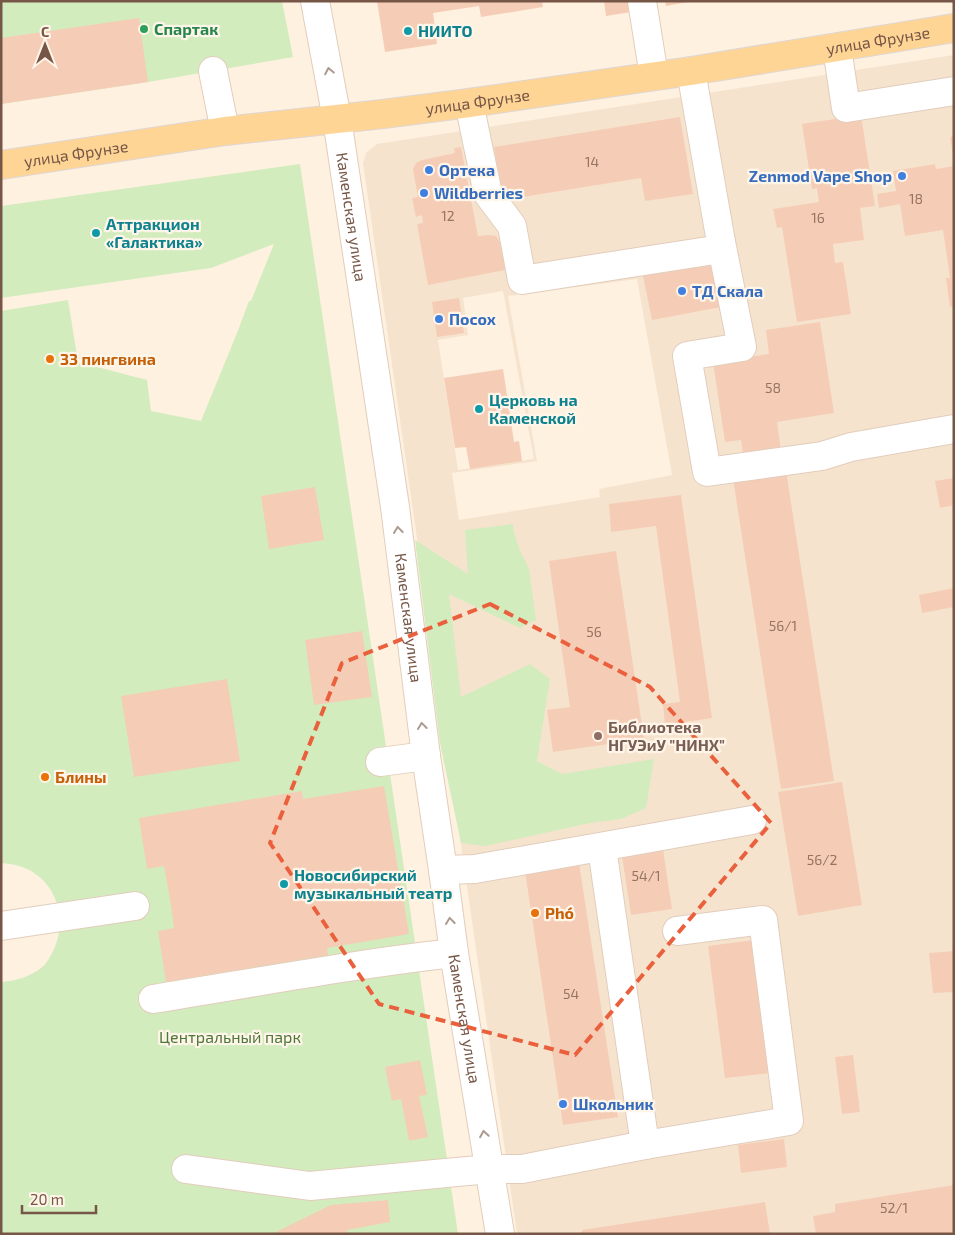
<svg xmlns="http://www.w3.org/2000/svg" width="955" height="1235" font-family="'Exo 2',sans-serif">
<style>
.residential{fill:#f6e3ce;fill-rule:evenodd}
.green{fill:#d2ecbe}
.building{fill:#f5cdb6}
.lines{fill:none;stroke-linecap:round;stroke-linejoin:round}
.minor-casing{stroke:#e2cdbc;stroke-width:30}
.major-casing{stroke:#ded6d3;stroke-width:30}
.minor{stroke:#fff;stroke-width:28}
.major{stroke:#ffd596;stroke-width:28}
.oneway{stroke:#ad9a90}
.marked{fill:none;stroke:#ea603d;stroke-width:4;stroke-dasharray:10 6;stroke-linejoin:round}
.leisure-dot{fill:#2e9e5b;stroke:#fff5e8;stroke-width:2}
.culture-dot{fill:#0f9aa8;stroke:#fff5e8;stroke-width:2}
.shop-dot{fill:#3f7fe0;stroke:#fff5e8;stroke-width:2}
.food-dot{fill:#e8710a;stroke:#fff5e8;stroke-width:2}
.education-dot{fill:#8d6e63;stroke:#fff5e8;stroke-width:2}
.labels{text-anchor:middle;stroke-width:4.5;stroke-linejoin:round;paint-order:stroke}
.number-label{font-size:14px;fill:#967462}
.leisure-label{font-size:16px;font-weight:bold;fill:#27864d;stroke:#fff5e8;text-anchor:start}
.culture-label{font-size:16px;font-weight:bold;fill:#0d838f;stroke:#fff5e8;text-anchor:start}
.street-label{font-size:16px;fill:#765646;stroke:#fff5e8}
.shop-label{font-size:16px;font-weight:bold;fill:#366cbe;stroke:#fff5e8;text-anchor:start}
.food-label{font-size:16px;font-weight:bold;fill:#c56008;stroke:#fff5e8;text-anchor:start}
.education-label{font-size:16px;font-weight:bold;fill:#785e54;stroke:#fff5e8;text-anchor:start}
.park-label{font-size:16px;fill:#4e773b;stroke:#fff5e8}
</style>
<rect width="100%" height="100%" fill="#fef1e0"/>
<path class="residential" d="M 954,55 L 954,1234 L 517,1234 L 363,163 L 366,153 L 377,144 ZM 637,279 L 672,475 L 599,489 L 600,497 L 459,520 L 452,473 L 537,461 L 508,296 ZM 503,291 L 534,459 L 458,470 L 438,340 L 468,335 L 463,298 Z"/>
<path class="green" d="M 1,1 L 282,1 L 293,57 L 148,82 L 1,104 Z
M 300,164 L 458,1234 L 1,1234 L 1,982 C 15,981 30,977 41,968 C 47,964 51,955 54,949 C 66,923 59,889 34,873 C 24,866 13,864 1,863 L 1,311 L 68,300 L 78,362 L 147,380 L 151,411 L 201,421 L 237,333 L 249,301 L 251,301 L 274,244 L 211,268 L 1,298 L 1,206 Z
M 513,524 L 514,533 L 519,548 L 529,569 L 536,620 L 520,628 L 449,594 L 461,697 L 530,664 L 550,679 L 537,761 L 562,774 L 654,759 L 646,808 L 621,819 L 590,823 L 485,846 L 461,843 L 440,743 L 415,540 L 468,574 L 465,530 Z"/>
<path class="building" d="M 377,1 L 542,1 L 543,7 L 481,17 L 479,6 L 433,13 L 437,44 L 385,52 Z
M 604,1 L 649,1 L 650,9 L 606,16 Z
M 665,1 L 688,1 L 688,2 L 666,6 Z
M 139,18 L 148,82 L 1,104 L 1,38 Z
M 861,115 L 875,206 L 860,208 L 864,240 L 833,244 L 835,263 L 843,262 L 851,314 L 797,322 L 782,227 L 777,228 L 773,209 L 819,202 L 817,188 L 812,189 L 802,124 Z
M 680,117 L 693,194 L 645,201 L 641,178 L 503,200 L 494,147 Z
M 954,136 L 954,155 L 953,155 L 950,137 Z
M 461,147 L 478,236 L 488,235 L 496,236 L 500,242 L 505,270 L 428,285 L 417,224 L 423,223 L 422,215 L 416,217 L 412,198 L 418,197 L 413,169 L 416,163 L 422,160 L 455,153 L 454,148 Z
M 935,164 L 936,169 L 954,166 L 954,306 L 950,307 L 946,278 L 950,278 L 943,230 L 905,236 L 900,204 L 879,208 L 877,194 L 896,191 L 893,171 Z
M 712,263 L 721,307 L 652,320 L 643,276 Z
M 459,298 L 464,333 L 437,337 L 432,302 Z
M 820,322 L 834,413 L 777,422 L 782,459 L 745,465 L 741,440 L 725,442 L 713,362 L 769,354 L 766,330 Z
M 503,369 L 514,442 L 519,441 L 522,461 L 470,469 L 466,447 L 455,448 L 444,378 Z
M 785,464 L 834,781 L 781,789 L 732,472 Z
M 954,478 L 954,505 L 940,508 L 935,481 Z
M 315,487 L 324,540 L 269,549 L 261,496 Z
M 681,495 L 712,718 L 665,725 L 663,704 L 680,702 L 656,526 L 611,532 L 609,504 Z
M 616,551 L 644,739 L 553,752 L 547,710 L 570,707 L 549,561 Z
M 954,588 L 954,607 L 922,613 L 919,595 Z
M 362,631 L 372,697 L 314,705 L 305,640 Z
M 227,679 L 240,761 L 134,777 L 121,696 Z
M 842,782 L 862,905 L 798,916 L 778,792 Z
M 384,786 L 409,934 L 327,948 L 328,955 L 166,982 L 158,931 L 174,928 L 170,899 L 164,866 L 147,869 L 139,818 L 302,791 L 303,799 Z
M 661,836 L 672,909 L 631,915 L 620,843 Z
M 579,863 L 618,1117 L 563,1125 L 525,871 Z
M 754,940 L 771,1073 L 725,1078 L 708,946 Z
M 954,951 L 954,992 L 933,993 L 929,953 Z
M 853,1055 L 860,1112 L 842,1114 L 835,1057 Z
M 420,1060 L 427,1095 L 419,1096 L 428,1137 L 409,1141 L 401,1099 L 392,1101 L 385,1067 Z
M 784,1139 L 787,1167 L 741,1173 L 738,1145 Z
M 954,1185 L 954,1234 L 816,1234 L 813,1216 L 835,1212 L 835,1204 Z
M 388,1200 L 390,1222 L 347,1230 L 349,1234 L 277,1234 L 276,1232 L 331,1205 Z
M 765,1202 L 770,1234 L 582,1234 L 582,1230 Z"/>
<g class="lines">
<defs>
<g id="minor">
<path id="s1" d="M 315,1 L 337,119 L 395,507 L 426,756 L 443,870 L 454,953 L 500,1234"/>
<path d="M 642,1 L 654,76"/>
<path d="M 837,48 L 846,108 L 954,91"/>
<path d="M 213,71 L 225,131"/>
<path d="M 469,103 L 488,194 L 512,226 L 522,280 L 721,249 L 721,242 L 691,71"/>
<path d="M 721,242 L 742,347 L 687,356 L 707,472 L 822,456 L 851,447 L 954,429"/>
<path d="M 380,762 L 426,756"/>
<path d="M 443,870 L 475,869 L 752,820"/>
<path d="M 1,926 L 135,906"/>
<path d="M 153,999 C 253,983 353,964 454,953"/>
<path d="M 645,1145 L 789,1121 L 763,920 L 677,931"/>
<path d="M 186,1169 L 310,1186 L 446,1173 L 490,1169 L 522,1169 L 645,1145 L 603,855"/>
</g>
<g id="major">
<path id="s2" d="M 1,165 L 225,131 L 383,114 L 469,103 L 691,71 L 954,28"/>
</g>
</defs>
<use href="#minor" class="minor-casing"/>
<use href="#major" class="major-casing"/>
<use href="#minor" class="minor"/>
<use href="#major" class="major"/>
</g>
<defs><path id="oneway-chevron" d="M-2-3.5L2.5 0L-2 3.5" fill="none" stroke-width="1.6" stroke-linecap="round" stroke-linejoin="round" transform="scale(1.25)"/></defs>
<g class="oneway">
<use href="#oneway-chevron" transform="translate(329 71) rotate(-101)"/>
<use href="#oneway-chevron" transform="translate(398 530) rotate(-97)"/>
<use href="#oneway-chevron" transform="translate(422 726) rotate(-97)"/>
<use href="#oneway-chevron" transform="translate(450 921) rotate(-97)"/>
<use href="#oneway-chevron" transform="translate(484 1134) rotate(-99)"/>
</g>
<path class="marked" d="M 490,604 L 650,687 L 771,823 L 575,1055 L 379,1004 L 270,843 L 342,663 Z"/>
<circle class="leisure-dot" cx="144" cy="29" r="5"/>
<g class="culture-dot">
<circle cx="408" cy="31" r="5"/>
<circle cx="96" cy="233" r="5"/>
<circle cx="479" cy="409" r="5"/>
<circle cx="284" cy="884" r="5"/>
</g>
<g class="shop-dot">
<circle cx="429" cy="170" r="5"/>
<circle cx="902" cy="176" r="5"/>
<circle cx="424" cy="193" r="5"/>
<circle cx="682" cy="291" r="5"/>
<circle cx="439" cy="319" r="5"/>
<circle cx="563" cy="1104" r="5"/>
</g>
<g class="food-dot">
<circle cx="50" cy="359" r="5"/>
<circle cx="45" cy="777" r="5"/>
<circle cx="535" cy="913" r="5"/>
</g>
<circle class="education-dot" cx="598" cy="736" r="5"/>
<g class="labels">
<g class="number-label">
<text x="592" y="167">14</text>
<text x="916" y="204">18</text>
<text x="448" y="221">12</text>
<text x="818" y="223">16</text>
<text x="773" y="393">58</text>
<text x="783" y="631">56/1</text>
<text x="594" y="637">56</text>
<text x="822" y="865">56/2</text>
<text x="646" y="881">54/1</text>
<text x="571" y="999">54</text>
<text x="894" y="1213">52/1</text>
</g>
<g class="leisure-label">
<text x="154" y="35">Спартак</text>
</g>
<g class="culture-label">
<text x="418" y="37">НИИТО</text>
<text x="106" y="230">Аттракцион<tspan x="106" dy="18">«Галактика»</tspan></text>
<text x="489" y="406">Церковь на<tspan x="489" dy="18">Каменской</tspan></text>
<text x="294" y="881">Новосибирский<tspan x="294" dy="18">музыкальный театр</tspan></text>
</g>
<g class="street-label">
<text dy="6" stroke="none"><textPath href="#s2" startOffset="886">улица Фрунзе</textPath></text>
<text dy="6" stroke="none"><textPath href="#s2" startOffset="481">улица Фрунзе</textPath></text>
<text dy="6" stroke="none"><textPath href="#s2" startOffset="76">улица Фрунзе</textPath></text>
<text dy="6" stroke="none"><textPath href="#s1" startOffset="219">Каменская улица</textPath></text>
<text dy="6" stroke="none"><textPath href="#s1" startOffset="624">Каменская улица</textPath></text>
<text dy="6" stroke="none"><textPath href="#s1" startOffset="1029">Каменская улица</textPath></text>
</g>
<g class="shop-label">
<text x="439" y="176">Ортека</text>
<text x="892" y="182" text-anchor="end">Zenmod Vape Shop</text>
<text x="434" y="199">Wildberries</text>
<text x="692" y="297">ТД Скала</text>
<text x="449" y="325">Посох</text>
<text x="573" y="1110">Школьник</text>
</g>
<g class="food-label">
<text x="60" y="365">33 пингвина</text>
<text x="55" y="783">Блины</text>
<text x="545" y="919">Phó</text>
</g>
<g class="education-label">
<text x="608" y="733">Библиотека<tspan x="608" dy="18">НГУЭиУ "НИНХ"</tspan></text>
</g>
<g class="park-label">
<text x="230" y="1043">Центральный парк</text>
</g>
</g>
<rect width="955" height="1235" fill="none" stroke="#765646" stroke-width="5"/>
<g transform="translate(45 45)" stroke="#fff5e8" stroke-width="4" paint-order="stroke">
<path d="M0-4L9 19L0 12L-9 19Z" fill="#765646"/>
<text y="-8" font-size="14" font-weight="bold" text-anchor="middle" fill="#765646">С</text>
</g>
<path d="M22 1205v8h74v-8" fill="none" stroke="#765646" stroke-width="2.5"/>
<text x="30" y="1205" font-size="15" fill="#765646" stroke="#fff5e8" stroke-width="4" paint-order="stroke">20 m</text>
</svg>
